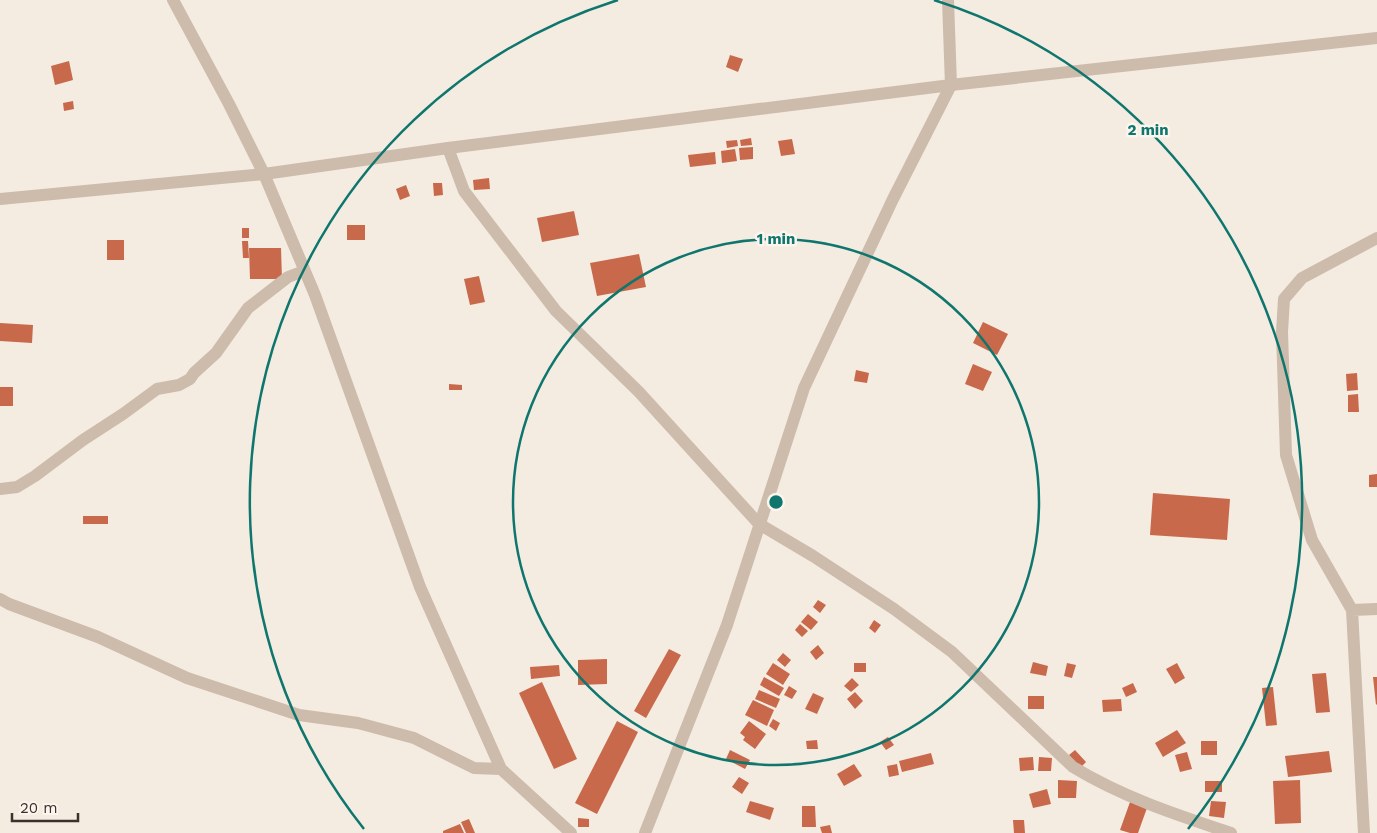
<svg xmlns="http://www.w3.org/2000/svg" width="1377" height="833" font-family="'Work Sans',sans-serif">
<style>
.building{fill:#c8694b}
.lines{fill:none;stroke-linecap:round;stroke-linejoin:round}
.minor{stroke:#cdbbac;stroke-width:12}
.tertiary{stroke:#cdbbac;stroke-width:12}
.ring{fill:none;stroke:#0f766e;stroke-width:2.5}
.centre{fill:#0f766e;stroke:#fbf5ee;stroke-width:2.5}
.ring-label{font-size:15px;text-anchor:middle;font-weight:bold;fill:#0f766e;stroke:#fbf5ee;stroke-width:5;stroke-linejoin:round;paint-order:stroke}
</style>
<rect width="100%" height="100%" fill="#f4ebe1"/>
<path class="building" d="M 730,55 L 743,59 L 738,72 L 726,67 Z
M 69,61 L 73,80 L 55,85 L 51,66 Z
M 73,101 L 74,109 L 64,111 L 63,103 Z
M 751,138 L 752,145 L 741,146 L 740,140 Z
M 792,139 L 795,154 L 781,156 L 778,141 Z
M 737,140 L 738,146 L 727,148 L 726,141 Z
M 753,147 L 753,159 L 740,160 L 739,148 Z
M 735,149 L 737,161 L 722,163 L 721,151 Z
M 715,152 L 716,164 L 690,167 L 688,155 Z
M 489,178 L 490,189 L 474,190 L 473,180 Z
M 433,183 L 442,183 L 443,195 L 434,196 Z
M 406,185 L 410,196 L 400,200 L 396,189 Z
M 574,211 L 579,235 L 542,242 L 537,218 Z
M 347,225 L 365,225 L 365,240 L 347,240 Z
M 242,228 L 249,228 L 249,238 L 242,238 Z
M 107,240 L 124,240 L 124,260 L 107,260 Z
M 242,241 L 248,241 L 249,258 L 243,258 Z
M 249,248 L 281,248 L 282,279 L 250,279 Z
M 639,254 L 646,287 L 597,296 L 590,263 Z
M 479,276 L 485,302 L 470,305 L 464,279 Z
M 983,322 L 1008,334 L 997,355 L 973,343 Z
M 0,323 L 33,325 L 32,343 L 0,341 Z
M 973,364 L 992,372 L 983,391 L 965,384 Z
M 856,370 L 869,373 L 867,383 L 854,381 Z
M 1357,373 L 1358,390 L 1347,391 L 1346,374 Z
M 449,384 L 462,385 L 462,390 L 449,390 Z
M 0,387 L 13,387 L 13,406 L 0,406 Z
M 1358,394 L 1359,412 L 1348,412 L 1348,395 Z
M 1377,474 L 1377,487 L 1369,487 L 1369,475 Z
M 1153,493 L 1230,499 L 1227,540 L 1150,535 Z
M 83,516 L 108,516 L 108,524 L 83,524 Z
M 818,600 L 826,605 L 820,613 L 813,607 Z
M 808,614 L 818,622 L 811,630 L 801,622 Z
M 874,620 L 881,625 L 875,633 L 869,628 Z
M 800,624 L 808,631 L 802,637 L 795,630 Z
M 818,645 L 824,653 L 816,660 L 810,652 Z
M 669,649 L 681,655 L 646,718 L 634,711 Z
M 783,653 L 791,660 L 785,667 L 777,660 Z
M 607,659 L 607,684 L 578,685 L 578,660 Z
M 1033,662 L 1048,666 L 1046,676 L 1030,673 Z
M 773,663 L 790,674 L 783,685 L 766,674 Z
M 854,663 L 866,663 L 866,672 L 854,672 Z
M 1067,663 L 1076,665 L 1072,678 L 1064,676 Z
M 1177,663 L 1185,678 L 1175,684 L 1166,669 Z
M 559,665 L 560,676 L 531,679 L 530,667 Z
M 1326,673 L 1330,712 L 1316,713 L 1312,674 Z
M 764,677 L 784,688 L 779,696 L 760,685 Z
M 1373,677 L 1377,677 L 1377,704 L 1376,705 Z
M 852,678 L 859,685 L 851,692 L 844,686 Z
M 542,682 L 577,759 L 554,769 L 519,693 Z
M 1133,683 L 1137,692 L 1126,697 L 1122,688 Z
M 789,686 L 797,691 L 792,699 L 784,695 Z
M 1273,687 L 1277,725 L 1266,726 L 1262,688 Z
M 759,690 L 780,699 L 776,708 L 755,699 Z
M 855,692 L 863,701 L 855,709 L 847,699 Z
M 813,693 L 824,698 L 817,714 L 805,709 Z
M 1028,696 L 1044,696 L 1044,709 L 1028,709 Z
M 1121,699 L 1122,711 L 1103,712 L 1102,700 Z
M 753,700 L 774,710 L 767,726 L 745,715 Z
M 773,719 L 780,723 L 776,731 L 769,726 Z
M 617,721 L 638,732 L 597,814 L 575,803 Z
M 749,721 L 766,734 L 755,749 L 743,740 L 745,737 L 740,733 Z
M 1177,730 L 1186,743 L 1163,757 L 1155,743 Z
M 888,737 L 894,745 L 886,750 L 880,742 Z
M 817,740 L 818,749 L 807,749 L 806,741 Z
M 1201,741 L 1217,741 L 1217,755 L 1201,755 Z
M 730,750 L 750,760 L 745,769 L 726,759 Z
M 1075,750 L 1086,762 L 1080,768 L 1069,755 Z
M 1329,751 L 1332,772 L 1288,777 L 1285,756 Z
M 1187,752 L 1192,769 L 1180,772 L 1175,755 Z
M 931,753 L 934,764 L 902,772 L 899,761 Z
M 1033,757 L 1034,770 L 1020,771 L 1019,758 Z
M 1039,757 L 1052,758 L 1051,771 L 1038,771 Z
M 854,764 L 862,776 L 844,786 L 837,774 Z
M 897,764 L 899,775 L 889,777 L 887,766 Z
M 739,777 L 749,783 L 742,794 L 732,787 Z
M 1058,780 L 1077,781 L 1076,798 L 1058,798 Z
M 1300,780 L 1301,823 L 1275,824 L 1273,781 Z
M 1205,781 L 1222,781 L 1222,792 L 1205,792 Z
M 1047,789 L 1051,804 L 1033,808 L 1029,794 Z
M 750,801 L 774,808 L 770,820 L 746,812 Z
M 1211,801 L 1226,802 L 1224,818 L 1209,816 Z
M 1130,802 L 1147,808 L 1138,833 L 1130,833 L 1120,830 Z
M 802,806 L 815,806 L 816,827 L 802,827 Z
M 578,818 L 589,819 L 589,827 L 578,827 Z
M 469,819 L 475,833 L 466,833 L 461,822 Z
M 1013,820 L 1024,820 L 1025,833 L 1014,833 Z
M 460,824 L 464,833 L 443,833 L 443,831 Z
M 830,825 L 832,833 L 822,833 L 820,827 Z"/>
<g class="lines">
<path class="minor" d="M 448,148 L 464,191 L 556,311 L 639,392 L 759,524 L 813,556 L 894,609 L 952,652 L 1073,767 C 1122,797 1177,815 1231,833
M 264,174 L 315,295 L 420,587 L 501,769 L 571,833
M 0,489 L 17,487 L 35,476 L 83,440 L 123,414 L 157,389 L 179,385 L 190,379 L 194,373 L 216,353 L 248,308 L 288,277 L 304,271
M 0,599 L 9,604 L 98,637 L 187,678 L 299,715 L 358,723 L 414,738 L 474,768 L 501,769
M 1352,610 L 1377,609
M 645,833 L 727,625 L 804,388 L 893,199 L 951,85 L 948,0
M 1364,833 L 1352,610 L 1312,540 L 1286,455 L 1282,332 L 1284,299 L 1302,278 L 1377,238"/>
<path class="tertiary" d="M 173,0 L 229,104 L 264,174
M 0,199 L 264,174 L 448,148 L 951,85 L 1377,38"/>
</g>
<g class="ring">
<circle cx="776" cy="502" r="263"/>
<path d="M364 829A526 526 0 0 1 618 0M934 0A526 526 0 0 1 1188 829"/>
</g>
<circle cx="776" cy="502" r="8" class="centre"/>
<g class="ring-label">
<text x="1148" y="135">2 min</text>
<text x="776" y="244">1 min</text>
</g>
<path d="M12 813v8h66v-8" fill="none" stroke="#3b302b" stroke-width="2.5"/>
<text x="20" y="813" font-size="15" fill="#3b302b" stroke="#fbf5ee" stroke-width="4" paint-order="stroke">20 m</text>
</svg>
